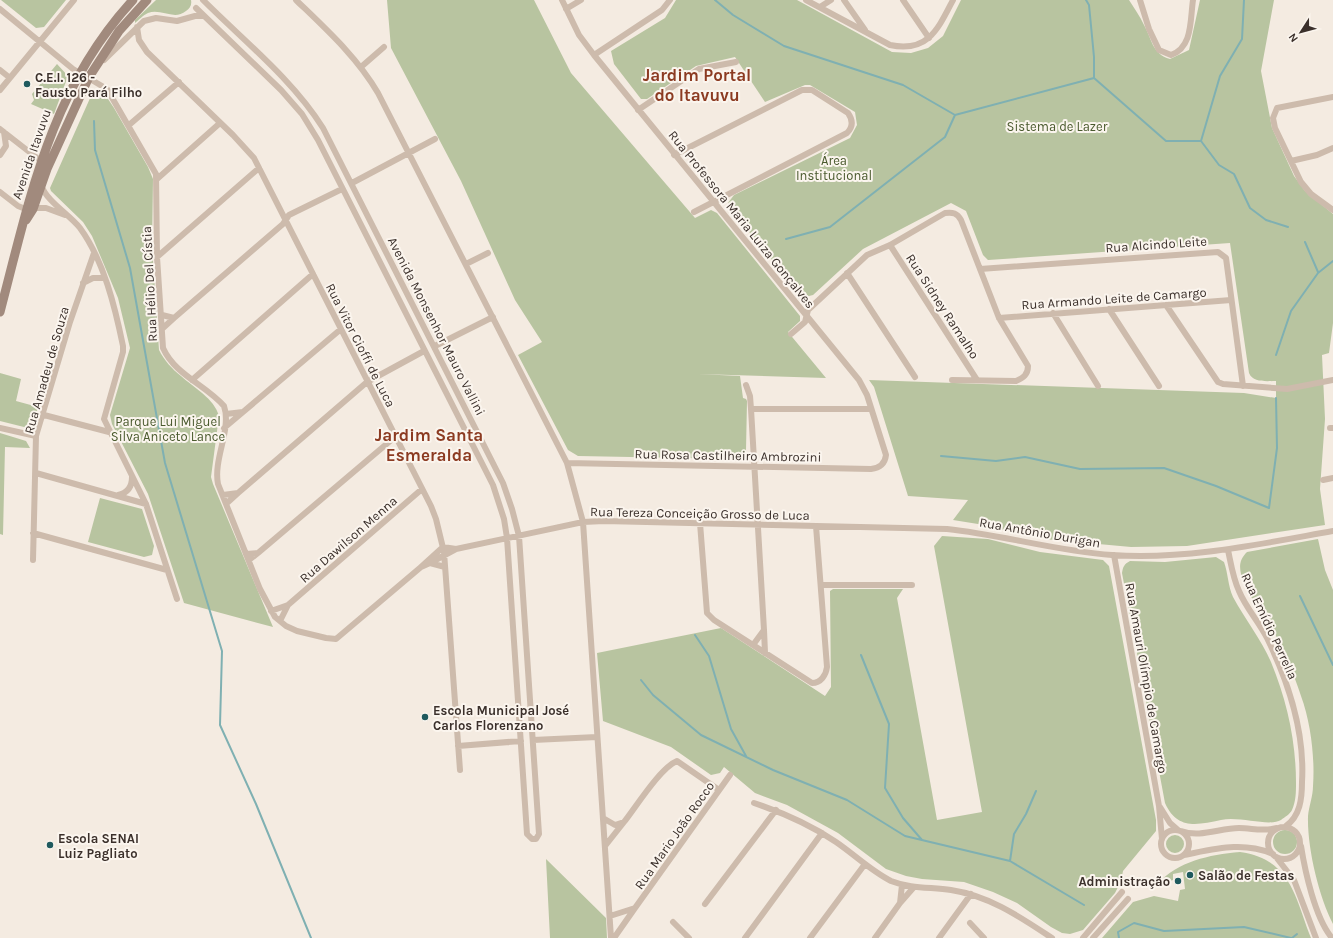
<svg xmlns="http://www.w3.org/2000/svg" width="1333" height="938" font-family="Karla,sans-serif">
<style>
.green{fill:#b8c4a0}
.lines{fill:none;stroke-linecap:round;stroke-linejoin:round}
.stream{stroke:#7fb0b2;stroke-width:2}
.street{stroke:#cdbbac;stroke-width:6}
.secondary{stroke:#a18a7d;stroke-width:9}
.poi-dot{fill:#1f5a5e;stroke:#fbf5ee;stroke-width:1.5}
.labels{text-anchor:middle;stroke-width:4;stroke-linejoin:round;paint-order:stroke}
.poi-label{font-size:13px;font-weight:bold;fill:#3b302b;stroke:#fbf5ee;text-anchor:start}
.park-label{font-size:13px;fill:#4a5a2e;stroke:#fbf5ee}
.street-label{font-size:13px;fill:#3b302b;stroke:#fbf5ee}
.district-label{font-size:17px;font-weight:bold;fill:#8c3b22;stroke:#fbf5ee}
</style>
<rect width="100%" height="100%" fill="#f4ebe1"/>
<path class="green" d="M 1,0 L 66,0 L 44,27 L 36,28 Z
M 156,0 L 191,0 C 192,5 190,8 186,11 C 174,21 161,8 148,13 C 143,15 139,20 135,23 L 135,20 Z
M 387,0 L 534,0 L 571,73 L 695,218 L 711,210 L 717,213 L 800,316 L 800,321 L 788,332 L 826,378 L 698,374 L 740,376 L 743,398 L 746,399 L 747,401 L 746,450 L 743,457 L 737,459 L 578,456 L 568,450 L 518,355 L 542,342 L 515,300 L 461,181 L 391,48 Z
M 676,0 L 797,0 L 892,52 L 911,53 L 928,48 L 943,36 L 961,0 L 1129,0 C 1134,8 1140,16 1144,25 C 1152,39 1152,54 1170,59 L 1189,50 L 1200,0 L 1274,0 L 1261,71 L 1272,128 L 1294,176 L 1305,191 L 1333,214 L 1333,323 L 1329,353 L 1322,355 L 1325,419 L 1320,489 L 1325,525 L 1187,546 L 1131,547 L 1044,539 L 978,524 L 953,520 L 968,500 L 908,496 L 874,387 L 869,380 L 1244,393 L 1276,398 L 1276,381 C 1267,381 1253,383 1249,373 L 1230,243 L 988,260 L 983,255 L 966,211 L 951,203 L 863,249 L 813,295 L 805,297 L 800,295 L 729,207 L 728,203 L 734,195 L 850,138 L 857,125 L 855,112 L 810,85 L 805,85 L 765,102 L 735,57 L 696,66 L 647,99 L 641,99 L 614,64 L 611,51 L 665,18 Z
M 57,64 L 68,76 L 54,114 L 31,104 L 34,100 L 32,94 Z
M 99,91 L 106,96 L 114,108 L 148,167 L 153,179 L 152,246 L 159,350 C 164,360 172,369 181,376 C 194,388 214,398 219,416 L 211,477 L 213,484 L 273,627 L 184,603 L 148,494 L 112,424 L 110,415 L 130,348 L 118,298 L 92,236 L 83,222 L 51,191 L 50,188 L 91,96 L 94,92 Z
M 0,373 L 21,379 L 16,401 L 38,407 L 32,427 L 28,428 L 0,421 Z
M 0,433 L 26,441 L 30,448 L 5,447 L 3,535 L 0,534 Z
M 100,498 L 142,509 L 154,546 L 152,555 L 144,557 L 88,542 Z
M 942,536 L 988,539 L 1040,552 L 1103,560 L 1109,566 L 1156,820 L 1156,831 L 1123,871 L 1121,881 L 1115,893 L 1083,930 L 1070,934 L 1062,933 L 1051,927 L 1017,903 L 993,892 L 964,882 L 922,879 L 906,876 L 886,869 L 838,833 L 787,805 L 755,793 L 724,767 L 720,773 L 711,775 L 671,747 L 603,721 L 597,653 L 721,628 L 825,696 L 831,687 L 830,591 L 833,589 L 903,589 L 897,598 L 937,820 L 982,812 L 934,546 Z
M 1318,539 L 1325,570 L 1333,590 L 1333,924 C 1319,897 1307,848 1308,816 C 1309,806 1313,796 1313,786 C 1315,759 1311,723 1301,696 C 1294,675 1285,652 1274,632 C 1264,613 1246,595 1241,574 C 1239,565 1240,559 1247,552 Z
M 1216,557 L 1224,562 C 1228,573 1228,586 1233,597 C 1245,619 1261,639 1271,662 C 1287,701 1296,741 1296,783 C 1296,792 1296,801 1292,810 C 1290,814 1285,817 1281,820 C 1269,827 1240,816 1221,820 C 1197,825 1177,830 1165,803 L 1122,573 C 1123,567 1124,564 1130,561 L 1165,562 Z
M1273 842a12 12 0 1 1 24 0a12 12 0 1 1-24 0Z
M1166 844a9 9 0 1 1 18 0a9 9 0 1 1-18 0Z
M 1240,852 C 1291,859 1295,897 1311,938 L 1102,938 L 1133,902 L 1154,896 L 1178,901 L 1180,890 L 1185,889 L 1183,872 L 1173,874 L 1173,880 L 1162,884 L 1157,884 C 1179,861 1208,855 1240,852 Z
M 546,859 L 606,918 L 607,938 L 550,938 Z"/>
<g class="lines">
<path class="stream" d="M 715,0 L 733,15 L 784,46 L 903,85 L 955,115
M 1086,0 L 1089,5 L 1094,57 L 1094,78
M 94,121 L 95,150 L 130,268 L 165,463 L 222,651 L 220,725 L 256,804 L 311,938
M 1201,141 L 1220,76 L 1242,39 L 1244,0
M 786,239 L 830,227 L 945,137 L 955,115 L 1094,78 L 1166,141 L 1201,141 L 1219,165 L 1234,174 L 1250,208 L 1266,220 L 1288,227
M 1305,242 L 1318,272
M 1276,355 L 1291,311 L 1318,273 L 1333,261
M 941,456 L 996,461 L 1025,457 L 1080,469 L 1164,468 L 1216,486 L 1269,508 L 1277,448 L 1276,398
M 1300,596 L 1333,665
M 695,635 L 709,656 L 731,729 L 746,756
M 861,655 L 889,724 L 885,788 L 903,818 L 922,840
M 641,680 L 653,695 L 701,735 L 773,770 L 847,800 L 905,836 L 1010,861 L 1084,905
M 1010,861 L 1014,834 L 1026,814 L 1036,791
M 1119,938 L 1118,932 L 1134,923 L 1164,931 L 1244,927 L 1291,938
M 1292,938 L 1297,934"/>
<path class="street" d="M 296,0 C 326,29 357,57 378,93 L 567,463 L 583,522 L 611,938
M 562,0 L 579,35 L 594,55 L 859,380 L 867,395 L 886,455 C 885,464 880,468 871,469 L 567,463
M 806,0 L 890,45 C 928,53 938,29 953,0
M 844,0 L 865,30
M 903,0 L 929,38
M 1140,0 L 1149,29 L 1159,50 L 1171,55 C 1193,47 1190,20 1193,0
M 820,7 L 831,0
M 196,8 L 281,90 L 302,114 L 318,140 L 493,485 L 504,519 L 507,538 L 527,834 L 532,839 L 536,839 L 539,834 L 519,536 L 512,509 L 503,483 L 323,128 C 292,79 244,41 203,0
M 0,9 L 73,69 L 107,89 L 156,174 L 157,257 L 163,348 C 175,375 206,385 224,406 C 232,429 213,459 218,484 L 260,589 L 275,617 L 286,626 L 297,631 L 326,638 L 336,639 L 421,567
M 566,9 L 581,0
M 137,27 L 139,40 L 147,52 L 233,135 L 254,158 L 431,506 L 436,519 L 444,552 L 460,770
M 594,55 L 662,10 L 670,0
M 104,60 L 144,21 L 156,18 L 177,21 L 195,16 L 204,16
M 361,67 L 384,47
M 0,70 L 10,78
M 0,90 L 74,0
M 1333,97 L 1277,108 L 1273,118 L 1275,128 L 1301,182 L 1311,194 L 1333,210
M 638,110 L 699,69 L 736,62
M 129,125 L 179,82
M 0,129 L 41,161
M 0,155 L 6,146 L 4,132
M 674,155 L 802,90 L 812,90 L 848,113 C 853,120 853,127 847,133 L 694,212
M 1291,161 L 1317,155 L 1333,148
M 157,179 L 220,123
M 352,183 L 435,139
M 41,185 C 47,202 69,214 80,228 C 104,261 115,307 123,346 L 123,352 L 104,419 L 146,504 L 177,599
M 0,192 L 18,206 L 23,208 L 46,208 L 65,215
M 890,245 L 977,380
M 157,257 L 259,168
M 466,264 L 488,253
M 980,269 L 1218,252 L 1226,258 L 1243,386
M 847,273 L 915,377
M 83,283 L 93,278 L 105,278
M 1166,305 L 1218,382 L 1223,384 L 1287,389 L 1333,380
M 1109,309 L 1159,386
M 1053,313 L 1098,386
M 162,315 L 174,318 L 163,328
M 174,318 L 283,224 L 289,215 L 342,189
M 999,318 L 1231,300
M 791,334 L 805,322 L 808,310 L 867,255 L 890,245 L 945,213 C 953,212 957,213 961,220 L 999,318 L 1028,366 C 1028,375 1023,378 1016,381 L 952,380
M 435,346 L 493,317
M 192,380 L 313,274
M 746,385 L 750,396 L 751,409 L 764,630
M 751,409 L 871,409
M 243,412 L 341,329
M 44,415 L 109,432
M 0,428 L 36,436
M 224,428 L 243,412 L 226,414
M 1330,428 L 1333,428
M 36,473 L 146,504
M 1323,480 L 1333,478
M 238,493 L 367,382 L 424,351
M 118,495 C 128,493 132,487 132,477
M 223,495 L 238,493 L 227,503
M 700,523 L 707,613 L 714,620 L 812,683 C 821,683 826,675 827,667 L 816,526
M 33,533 L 167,570
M 456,549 L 583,522 L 604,521 L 947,529 C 1003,535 1056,551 1112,555 C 1187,560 1260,544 1333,531
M 1228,550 C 1231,564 1233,578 1239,591 C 1246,608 1259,622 1267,638 C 1289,683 1305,732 1302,782 C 1302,799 1300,816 1286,826
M 258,553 L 396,436
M 246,554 L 258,553 L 249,560
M 1114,555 L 1159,806 L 1162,839
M 33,560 L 36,436 L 70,322 L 94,253
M 430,563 L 456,549 L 443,547 L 421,567 L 430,563 L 445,567
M 821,585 L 912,585
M 288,605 L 422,489
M 271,611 L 288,605 L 280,621
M 753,645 L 764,630 L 765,653
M 533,740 L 597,737
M 458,746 L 521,741
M 754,803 C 784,813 811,825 836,842 C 855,855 871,871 891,881 C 911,889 931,887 951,890 C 990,896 1020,917 1052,938
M 1160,807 L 1170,823 L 1178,830
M 603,818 L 615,825 L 624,822 L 605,846
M 624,822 C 636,807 660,768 677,761 L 719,790
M1268 843a16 16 0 1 1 32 0a16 16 0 1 1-32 0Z
M1161 844a14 14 0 1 1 28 0a14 14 0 1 1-28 0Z
M 1181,831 C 1200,838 1220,828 1239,828 C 1252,828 1263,832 1276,828
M 1301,846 C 1305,871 1315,918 1332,938
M 1184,855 C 1215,849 1243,841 1273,854
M 1276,857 L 1294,880 L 1316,938
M 902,885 L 900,903 L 914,887
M 705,904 L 776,810
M 635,908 L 730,775
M 610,916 L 635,908 L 614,938
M 673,922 L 689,938
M 970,923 L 984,938
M 745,938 L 822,833
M 810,938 L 865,864
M 875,938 L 900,903
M 939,938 L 971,894
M 1083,938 L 1122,892
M 1093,938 L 1128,899"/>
<path class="secondary" d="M 26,220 L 33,209 L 47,169 L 89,77 L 119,31 L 147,0
M 0,312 C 30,198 50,90 133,0"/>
</g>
<g class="poi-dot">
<circle cx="27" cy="84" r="4"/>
<circle cx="425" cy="717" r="4"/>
<circle cx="50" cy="845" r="4"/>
<circle cx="1190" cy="875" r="4"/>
<circle cx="1178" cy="881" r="4"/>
</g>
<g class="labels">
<g class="poi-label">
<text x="35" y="82">C.E.I. 126 -<tspan x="35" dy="15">Fausto Pará Filho</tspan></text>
<text x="433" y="715">Escola Municipal José<tspan x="433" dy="15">Carlos Florenzano</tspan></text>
<text x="58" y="843">Escola SENAI<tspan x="58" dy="15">Luiz Pagliato</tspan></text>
<text x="1198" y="880">Salão de Festas</text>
<text x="1170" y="886" text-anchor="end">Administração</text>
</g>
<g class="park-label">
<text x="1057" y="131">Sistema de Lazer</text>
<text x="834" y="165">Área<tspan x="834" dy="15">Institucional</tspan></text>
<text x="168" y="426">Parque Lui Miguel<tspan x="168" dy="15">Silva Aniceto Lance</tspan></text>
</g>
<g class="street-label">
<text transform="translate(31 154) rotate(-71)" y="5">Avenida Itavuvu</text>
<text transform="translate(742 219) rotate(51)" y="5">Rua Professora Maria Luiza Gonçalves</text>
<text transform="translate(1156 244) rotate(-4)" y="5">Rua Alcindo Leite</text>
<text transform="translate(149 284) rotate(-93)" y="5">Rua Hélio Del Cístia</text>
<text transform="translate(1114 298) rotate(-4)" y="5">Rua Armando Leite de Camargo</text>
<text transform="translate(943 306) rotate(57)" y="5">Rua Sidney Ramalho</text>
<text transform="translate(437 326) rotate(63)" y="5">Avenida Monsenhor Mauro Vallini</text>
<text transform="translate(361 345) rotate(63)" y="5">Rua Vitor Cioffi de Luca</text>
<text transform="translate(46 370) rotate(-74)" y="5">Rua Amadeu de Souza</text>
<text transform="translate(728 455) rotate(1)" y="5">Rua Rosa Castilheiro Ambrozini</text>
<text transform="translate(700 513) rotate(1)" y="5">Rua Tereza Conceição Grosso de Luca</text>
<text transform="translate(1040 532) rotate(10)" y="5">Rua Antônio Durigan</text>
<text transform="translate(348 539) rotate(-41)" y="5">Rua Dawilson Menna</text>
<text transform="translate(1270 626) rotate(65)" y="5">Rua Emídio Perrella</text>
<text transform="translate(1147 678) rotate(80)" y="5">Rua Amauri Olímpio de Camargo</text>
<text transform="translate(674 835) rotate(-55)" y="5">Rua Mario João Rocco</text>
</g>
<g class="district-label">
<text x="697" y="81">Jardim Portal<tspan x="697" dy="20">do Itavuvu</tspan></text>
<text x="429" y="441">Jardim Santa<tspan x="429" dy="20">Esmeralda</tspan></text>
</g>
</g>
<g transform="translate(1301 32) rotate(234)" stroke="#fbf5ee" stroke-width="3" paint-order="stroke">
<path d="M0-3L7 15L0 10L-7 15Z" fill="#3b302b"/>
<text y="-6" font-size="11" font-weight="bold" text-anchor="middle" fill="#3b302b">N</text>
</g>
</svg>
